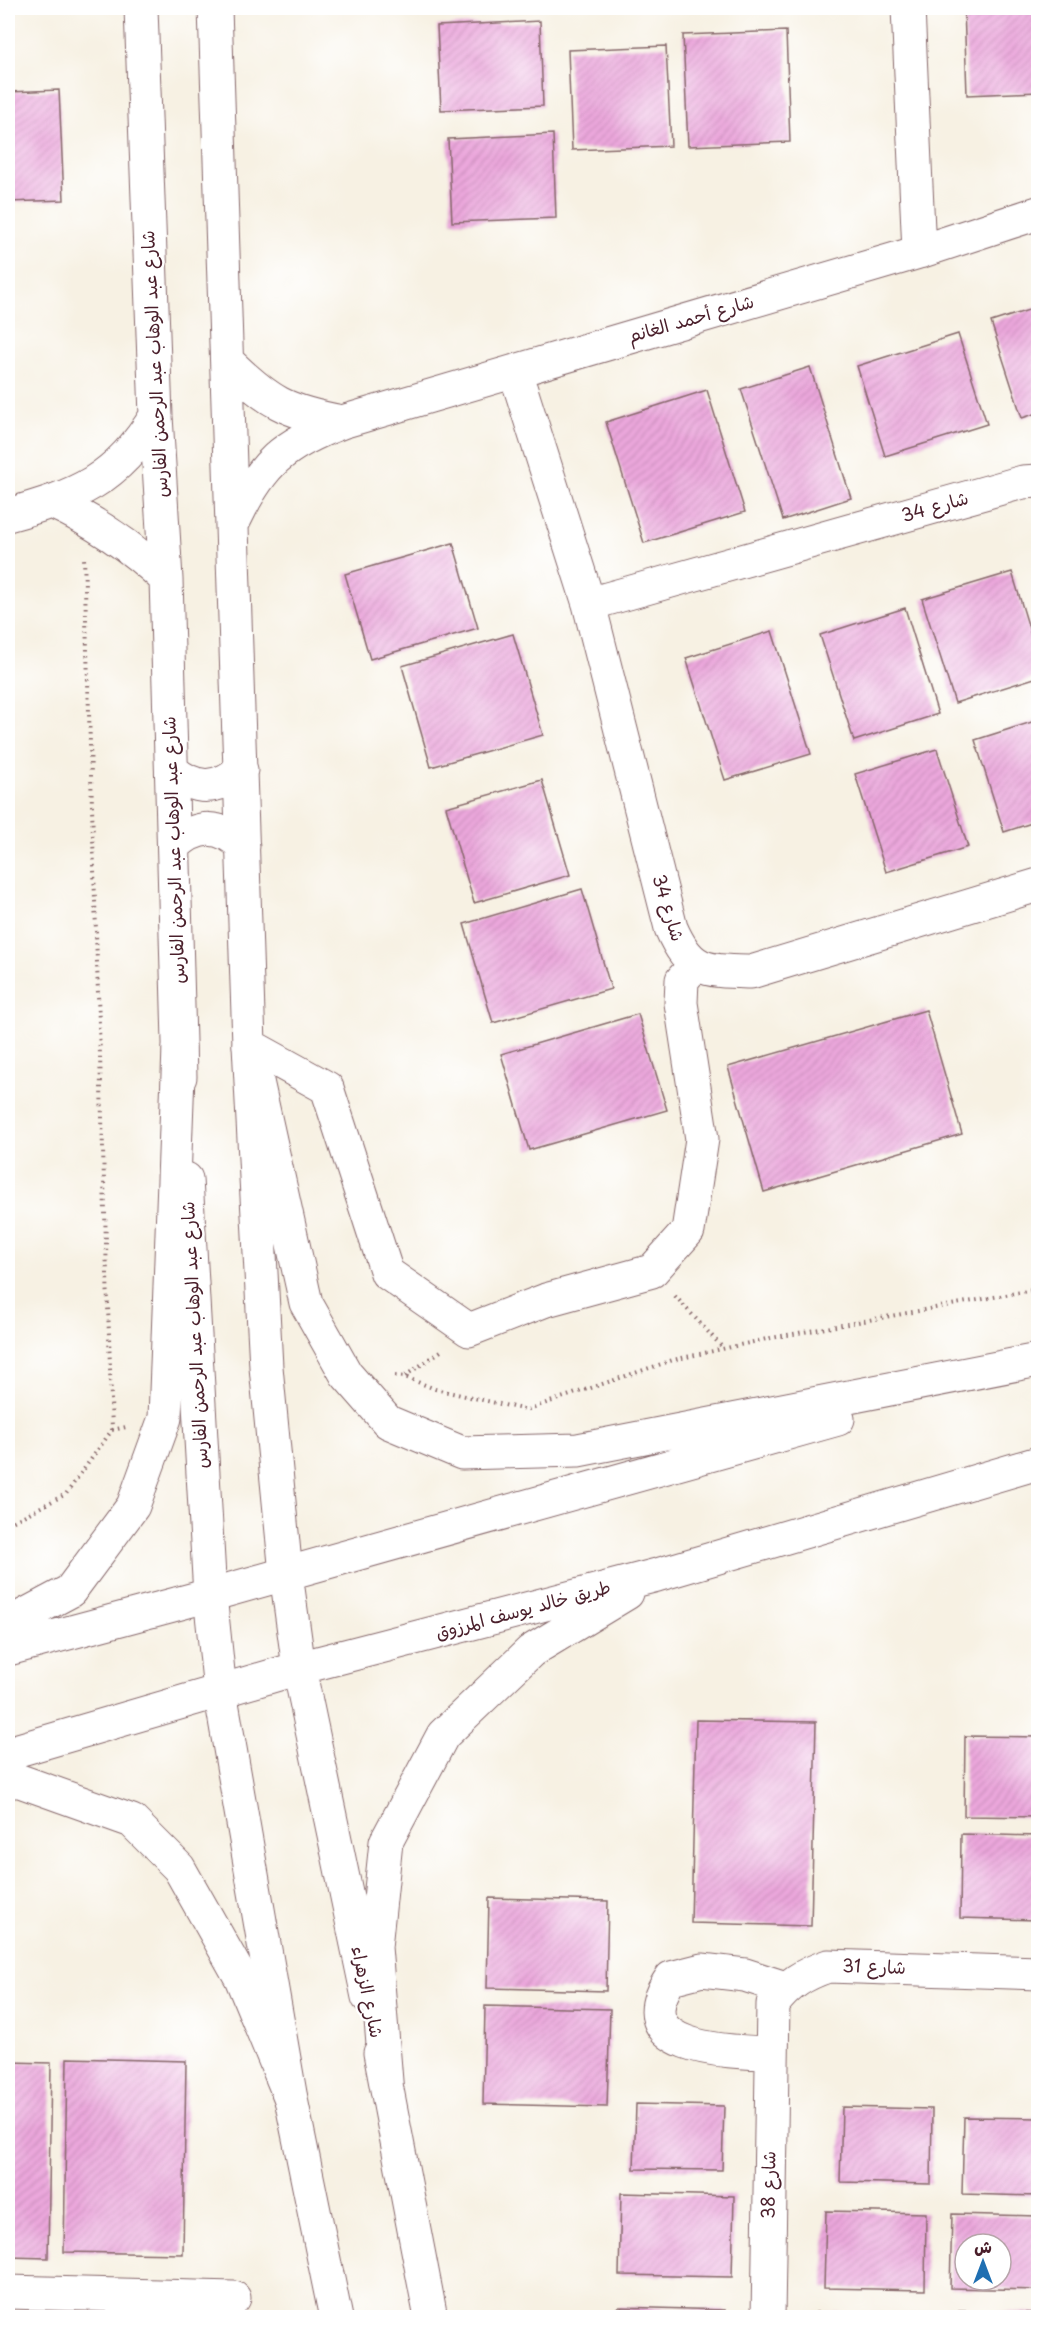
<svg xmlns="http://www.w3.org/2000/svg" width="1046" height="2325" font-family="'Playpen Sans','Playpen Sans Arabic',sans-serif">
<style>
.building{fill:url(#building-hatch);fill-rule:evenodd}
.lines{fill:none;stroke-linecap:round;stroke-linejoin:round}
.minor-casing{stroke:#87686b;stroke-width:35}
.major-casing{stroke:#87686b;stroke-width:35}
.path{stroke:#87686b;stroke-width:4;stroke-dasharray:1.5 4.5;stroke-linecap:butt}
.minor{stroke:#fff;stroke-width:33}
.major{stroke:#fff;stroke-width:33}
.labels{text-anchor:middle;stroke-width:4.5;stroke-linejoin:round;paint-order:stroke}
.street-label{font-size:18px;fill:#4a1f2b;stroke:#fff}
</style>
<defs>
<pattern id="building-hatch" width="6" height="6" patternUnits="userSpaceOnUse" patternTransform="scale(1.5)"><rect width="6" height="6" fill="#eba7dc"/><path d="M-1 1l2-2M0 6l6-6M5 7l2-2" fill="none" stroke="#cb8fbd"/></pattern>
</defs>
<rect width="100%" height="100%" fill="#fff"/>
<filter id="ink" filterUnits="userSpaceOnUse"><feTurbulence type="fractalNoise" baseFrequency=".0167" numOctaves="2"/><feDisplacementMap in="SourceGraphic" scale="12" xChannelSelector="R" yChannelSelector="G"/><feConvolveMatrix kernelMatrix="1 2 1 2 8 2 1 2 1" color-interpolation-filters="sRGB"/></filter>
<filter id="wash" filterUnits="userSpaceOnUse"><feTurbulence type="fractalNoise" baseFrequency=".008" numOctaves="4" result="noise"/><feDisplacementMap in="SourceGraphic" scale="24" xChannelSelector="R" yChannelSelector="G"/><feGaussianBlur stdDeviation="1.35" result="paint"/><feColorMatrix in="noise" values="0 0 0 0 0 0 0 0 0 0 0 0 0 0 0 0 0 1.4 0 .05"/><feComposite in="paint" operator="in"/></filter>
<g filter="url(#wash)">
<rect width="100%" height="100%" fill="#f7f1e3"/>
<g id="blocks">
<path class="building" d="M 964,8 L 1038,8 L 1038,92 L 967,95 Z
M 540,21 L 543,106 L 441,110 L 437,26 Z
M 786,31 L 790,142 L 688,146 L 683,35 Z
M 666,46 L 671,146 L 572,150 L 568,50 Z
M 59,90 L 64,200 L 8,202 L 8,92 Z
M 553,134 L 556,218 L 452,222 L 448,139 Z
M 1038,307 L 1038,413 L 1022,418 L 991,322 Z
M 958,334 L 987,424 L 885,456 L 857,366 Z
M 810,367 L 851,498 L 783,520 L 741,389 Z
M 707,390 L 745,512 L 644,543 L 606,422 Z
M 453,543 L 478,628 L 370,659 L 345,574 Z
M 1012,572 L 1038,658 L 1038,677 L 955,703 L 922,599 Z
M 905,608 L 938,714 L 854,741 L 820,635 Z
M 772,631 L 811,754 L 725,780 L 686,658 Z
M 513,634 L 543,735 L 431,767 L 402,666 Z
M 1038,720 L 1038,821 L 1004,832 L 975,740 Z
M 937,749 L 968,847 L 886,872 L 855,774 Z
M 542,780 L 570,875 L 474,903 L 446,807 Z
M 582,889 L 611,989 L 493,1023 L 464,924 Z
M 926,1010 L 962,1134 L 764,1192 L 728,1067 Z
M 638,1014 L 667,1110 L 529,1150 L 501,1054 Z
M 696,1720 L 816,1722 L 811,1926 L 691,1923 Z
M 965,1736 L 1038,1737 L 1038,1817 L 964,1816 Z
M 961,1834 L 1038,1836 L 1038,1920 L 960,1918 Z
M 489,1898 L 608,1901 L 606,1991 L 487,1988 Z
M 485,2006 L 610,2009 L 607,2107 L 483,2104 Z
M 67,2058 L 186,2061 L 183,2254 L 64,2252 Z
M 8,2062 L 51,2063 L 48,2258 L 8,2257 Z
M 636,2104 L 724,2106 L 722,2170 L 634,2169 Z
M 842,2107 L 932,2109 L 931,2184 L 840,2182 Z
M 964,2117 L 1038,2118 L 1038,2196 L 962,2194 Z
M 621,2193 L 734,2196 L 732,2277 L 619,2275 Z
M 826,2211 L 926,2213 L 925,2290 L 824,2288 Z
M 952,2214 L 1038,2216 L 1038,2290 L 950,2288 ZM 965,2244 L 1001,2244 L 1001,2280 L 965,2280 Z
M 618,2307 L 725,2310 L 724,2318 L 618,2318 Z
M 959,2311 L 1038,2313 L 1038,2318 L 959,2318 Z
M 816,2312 L 932,2315 L 932,2318 L 816,2318 Z"/>
</g>
</g>
<g filter="url(#ink)">
<use href="#blocks" fill-opacity="0" stroke="#87686b" stroke-width="1.5"/>
<g class="lines">
<defs>
<path id="minor" d="M 141,8 L 156,416 L 166,579 L 180,1077
M 215,8 L 249,1045 L 266,1367 L 286,1574 L 299,1668 L 368,1997
M 908,8 L 919,252
M 228,362 C 270,403 285,411 342,422
M 515,371 L 589,604 L 671,928 C 690,972 706,971 751,972 L 1038,885
M 52,502 C 96,522 131,546 166,579
M 8,515 C 78,495 116,481 156,416
M 234,521 C 261,464 283,444 342,422 L 919,252 L 1038,213
M 589,604 L 1023,482 L 1038,481
M 172,770 C 195,791 218,790 241,770
M 175,845 C 198,824 220,824 243,846
M 249,1045 L 327,1088 L 387,1273 L 469,1330 L 546,1300 L 652,1271 L 688,1231 L 702,1139 L 681,1003 L 682,980 L 695,965
M 186,1179 L 210,1595 L 220,1691 L 291,2099 L 336,2318
M 380,2053 L 431,2318
M 771,2053 C 725,2052 622,2049 671,1978 L 702,1970 L 745,1975 L 785,1988
M 8,2292 L 234,2298
M 768,2318 L 773,2004 C 788,1984 804,1974 828,1966 L 1038,1973"/>
<path id="major" d="M 249,1045 L 306,1303 L 346,1374 L 388,1422 L 462,1453 L 578,1450 L 1038,1360
M 8,1624 L 70,1591 L 133,1506 L 165,1418 L 179,1048
M 8,1649 L 210,1595 L 838,1419
M 8,1753 L 299,1668 L 657,1575 L 1038,1463
M 8,1781 L 20,1781 L 132,1821 L 179,1868 L 241,1978 L 291,2099
M 386,2081 L 375,1947 L 386,1842 L 443,1735 L 531,1651 L 627,1593"/>
</defs>
<use href="#minor" class="minor-casing"/>
<use href="#major" class="major-casing"/>
<path class="path" d="M 675,1296 L 723,1348
M 395,1376 L 405,1377 L 435,1389 L 526,1410 L 673,1360 L 771,1338 L 1038,1289
M 405,1376 L 441,1351
M 112,1430 L 126,1427
M 8,1524 L 66,1494 L 112,1430 L 84,557"/>
<use href="#minor" class="minor"/>
<use href="#major" class="major"/>
</g>
</g>
<g class="labels">
<g class="street-label">
<text transform="translate(691 319) rotate(-16)" y="6">شارع أحمد الغانم</text>
<text transform="translate(155 364) rotate(-93)" y="6">شارع عبد الوهاب عبد الرحمن الفارس</text>
<text transform="translate(935 507) rotate(-16)" y="6">شارع 34</text>
<text transform="translate(174 850) rotate(-92)" y="6">شارع عبد الوهاب عبد الرحمن الفارس</text>
<text transform="translate(668 908) rotate(73)" y="6">شارع 34</text>
<text transform="translate(195 1335) rotate(-93)" y="6">شارع عبد الوهاب عبد الرحمن الفارس</text>
<text transform="translate(523 1610) rotate(-15)" y="6">طريق خالد يوسف المرزوق</text>
<text transform="translate(874 1967) rotate(2)" y="6">شارع 31</text>
<text transform="translate(367 1992) rotate(78)" y="6">شارع الزهراء</text>
<text transform="translate(769 2185) rotate(-89)" y="6">شارع 38</text>
</g>
</g>
<rect width="1046" height="2325" fill="none" stroke="#fff" stroke-width="30"/>
<g transform="translate(983 2262)"><circle r="28" fill="#ffffff" stroke="#b7a5aa" stroke-width="1.5"/>
<path d="M0-4.5L10 22L0 15L-10 22Z" fill="#1f6fb2"/>
<text y="-9" font-size="16" font-weight="bold" text-anchor="middle" fill="#4a1f2b">ش</text>
</g>
</svg>
